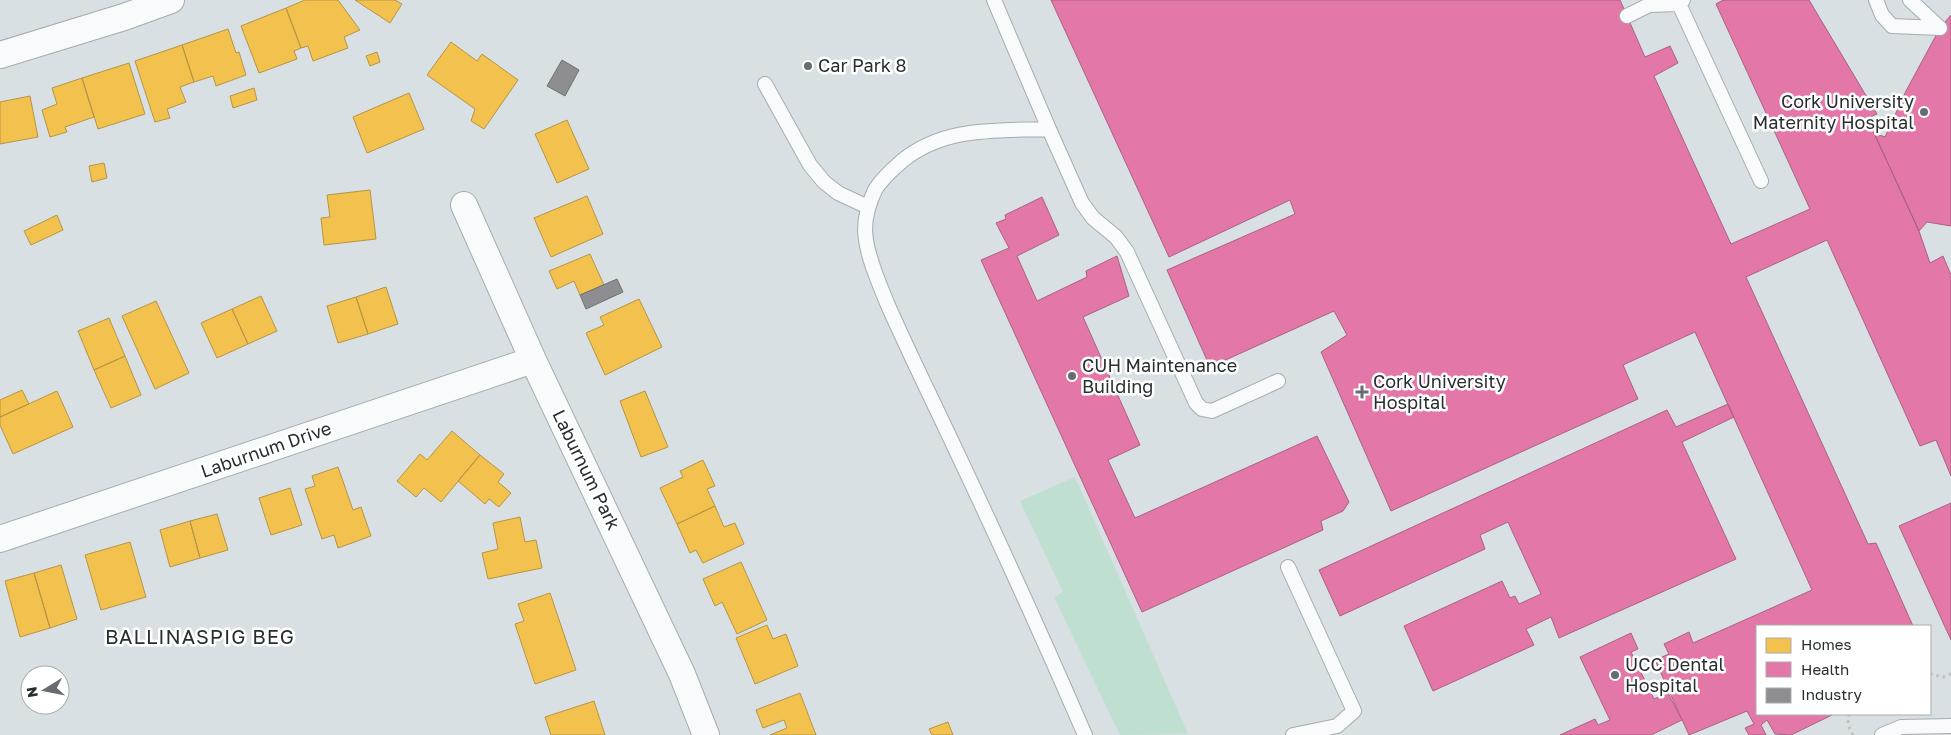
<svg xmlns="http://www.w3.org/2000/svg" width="1951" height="735" font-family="'Golos Text',sans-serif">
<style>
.green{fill:#bfdfd0}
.homes{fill:#f2c14e;stroke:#b59545}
.health{fill:#e377a8;stroke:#ab6184}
.industry{fill:#8d8d92;stroke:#6f7075}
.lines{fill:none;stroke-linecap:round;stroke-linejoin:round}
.lane-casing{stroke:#a5acae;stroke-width:16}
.street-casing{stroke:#a5acae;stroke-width:28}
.path{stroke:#bdc1c2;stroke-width:3;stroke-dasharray:2.5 4;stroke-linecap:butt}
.lane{stroke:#f9fafb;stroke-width:14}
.street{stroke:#f9fafb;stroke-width:26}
.poi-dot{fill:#666c6f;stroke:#fff;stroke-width:2}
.labels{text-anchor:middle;stroke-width:5;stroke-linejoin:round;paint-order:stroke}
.poi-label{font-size:18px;fill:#282e30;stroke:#fff;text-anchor:start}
.street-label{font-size:18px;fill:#282e30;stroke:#fff}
.quarter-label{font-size:20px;letter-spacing:1px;fill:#282e30;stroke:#fff}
</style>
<rect width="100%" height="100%" fill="#d8e0e3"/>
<path class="green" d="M 1075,477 L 1188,734 L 1120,735 L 1054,597 L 1063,592 L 1020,501 Z"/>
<path class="homes" d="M 305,0 L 338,0 L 360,30 L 344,37 L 348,48 L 313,61 L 308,46 L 301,48 L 286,8 Z
M 355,0 L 395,0 L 402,4 L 390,23 Z
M 286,8 L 301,48 L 294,51 L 297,59 L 259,73 L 241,26 Z
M 228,29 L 236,53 L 239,52 L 246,75 L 216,86 L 213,76 L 194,82 L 182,45 Z
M 451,42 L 477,61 L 482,54 L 518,80 L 484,129 L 471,121 L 475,109 L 427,75 Z
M 182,45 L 194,82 L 180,87 L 186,102 L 167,109 L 170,118 L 155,122 L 135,61 Z
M 377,52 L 380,62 L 370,66 L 366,56 Z
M 129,63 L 145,114 L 98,129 L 82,78 Z
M 82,78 L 94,117 L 65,127 L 67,132 L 50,137 L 42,110 L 57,104 L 52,88 Z
M 254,88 L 257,100 L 233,108 L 230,96 Z
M 409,93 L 424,129 L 367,153 L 353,117 Z
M 30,96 L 38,137 L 0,144 L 0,102 Z
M 567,120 L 589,169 L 557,183 L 535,134 Z
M 104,163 L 107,178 L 92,182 L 89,166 Z
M 370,190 L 376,239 L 324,245 L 321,218 L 330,217 L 327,195 Z
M 587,196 L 603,234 L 551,257 L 534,218 Z
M 57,215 L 63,230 L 31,245 L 24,231 Z
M 590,254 L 604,285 L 580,295 L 574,281 L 557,289 L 549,271 Z
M 386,287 L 398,324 L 368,334 L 356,297 Z
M 261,296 L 277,331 L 248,344 L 232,309 Z
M 356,297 L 368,334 L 338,343 L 327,306 Z
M 639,299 L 662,347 L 605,375 L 586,333 L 604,325 L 600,317 Z
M 156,301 L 189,373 L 155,389 L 122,316 Z
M 232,309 L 248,344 L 217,358 L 201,323 Z
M 109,318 L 125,356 L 94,370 L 78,331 Z
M 125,356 L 141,395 L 111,408 L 94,370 Z
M 22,390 L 29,404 L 0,417 L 0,400 Z
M 57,391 L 73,427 L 13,454 L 0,425 L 0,417 Z
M 645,391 L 668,447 L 641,457 L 620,401 Z
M 452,431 L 480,455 L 441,502 L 424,488 L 416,497 L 397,481 L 420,454 L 427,460 Z
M 480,455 L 504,474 L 498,482 L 511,493 L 499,507 L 489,499 L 485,504 L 458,481 Z
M 703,460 L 715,486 L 707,489 L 715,506 L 677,524 L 660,488 L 683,477 L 680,471 Z
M 338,467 L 353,510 L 361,507 L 371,536 L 338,548 L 334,535 L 322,539 L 305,489 L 315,486 L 312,476 Z
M 290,488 L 302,525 L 271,535 L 259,498 Z
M 715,506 L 724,527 L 735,523 L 744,544 L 703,563 L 696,550 L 690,553 L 677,524 Z
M 217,514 L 228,550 L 200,558 L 190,521 Z
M 520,517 L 525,542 L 536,540 L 542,568 L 488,579 L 482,553 L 498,549 L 493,523 Z
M 190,521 L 200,558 L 170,567 L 160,530 Z
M 130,542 L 146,597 L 101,610 L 85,555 Z
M 741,562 L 767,620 L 737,634 L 722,602 L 715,606 L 703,579 Z
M 61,565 L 77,619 L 50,628 L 34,573 Z
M 34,573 L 50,628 L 20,637 L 5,581 Z
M 550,593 L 576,670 L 535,684 L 515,624 L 524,621 L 518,604 Z
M 767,625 L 773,639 L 786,634 L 798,666 L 755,684 L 736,638 Z
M 800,693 L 816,735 L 770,735 L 787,728 L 784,720 L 763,728 L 756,710 Z
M 594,701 L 605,735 L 551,735 L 545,717 Z
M 948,722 L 953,735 L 932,735 L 929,729 Z"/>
<path class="health" d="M 1051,0 L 1620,0 L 1645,57 L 1670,46 L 1678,63 L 1654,76 L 1731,244 L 1810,209 L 1716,4 L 1723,0 L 1809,0 L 1877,114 L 1865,119 L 1874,133 L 1919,231 L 1930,263 L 1943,256 L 1951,275 L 1951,476 L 1936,440 L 1920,446 L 1827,240 L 1746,277 L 1868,544 L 1876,543 L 1913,626 L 1757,626 L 1757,714 L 1834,714 L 1791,735 L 1775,734 L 1767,720 L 1761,725 L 1766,735 L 1749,735 L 1745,728 L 1754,724 L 1747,711 L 1689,735 L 1655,660 L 1669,654 L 1664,644 L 1689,632 L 1693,643 L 1812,590 L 1695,332 L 1623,365 L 1638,399 L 1391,511 L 1321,352 L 1347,335 L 1334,311 L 1210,367 L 1167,270 L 1295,214 L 1290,200 L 1169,257 Z
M 1951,15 L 1951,226 L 1927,222 L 1919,231 L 1874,133 L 1885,137 L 1906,91 L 1940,28 Z
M 1042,197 L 1059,235 L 1017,256 L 1037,301 L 1087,277 L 1086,271 L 1117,256 L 1129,296 L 1083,317 L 1140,445 L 1108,460 L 1135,518 L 1317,436 L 1349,502 L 1343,511 L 1321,521 L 1323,530 L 1142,612 L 981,260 L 1009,248 L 996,223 L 1006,219 L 1005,215 Z
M 1728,404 L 1734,417 L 1682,442 L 1736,559 L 1559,638 L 1551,617 L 1526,629 L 1534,645 L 1433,691 L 1404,626 L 1502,581 L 1510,598 L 1515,596 L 1519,604 L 1541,594 L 1508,522 L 1480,535 L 1485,549 L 1340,616 L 1319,570 L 1667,410 L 1676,427 Z
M 1951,503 L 1951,640 L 1899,526 Z
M 1631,633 L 1638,649 L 1631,652 L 1654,699 L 1668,693 L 1682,720 L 1651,735 L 1560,735 L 1595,719 L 1598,725 L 1610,720 L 1580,657 Z"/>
<path class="industry" d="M 562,60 L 579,70 L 565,96 L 547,86 Z
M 617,279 L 623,292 L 586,309 L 580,295 Z"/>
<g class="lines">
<defs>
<path id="lane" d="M 994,0 L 1049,129 C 997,131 945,126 902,161 C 892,170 882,178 875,190 C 868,205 863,223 866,240 C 869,261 879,283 887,303 C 905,344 925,385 944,425 C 993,528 1040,631 1085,735
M 1683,0 L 1679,4 L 1761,181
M 1876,0 L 1882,15 L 1892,26 L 1940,28
M 1910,0 L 1940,28
M 1627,16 L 1649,5 L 1679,4
M 765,84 L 810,165 L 824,182 L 838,193 L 868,207
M 1049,129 L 1082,203 L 1093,218 L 1116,237 L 1127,252 L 1196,403 L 1202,409 L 1212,411 L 1278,381
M 1288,567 L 1354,711 L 1337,726 L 1293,735
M 1882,735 L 1901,727 L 1951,726"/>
<path id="street" d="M 0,55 L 124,17 L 171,0
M 464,205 L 533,360 L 682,674 L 706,735
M 0,539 L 533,360"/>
</defs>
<use href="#lane" class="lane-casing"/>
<use href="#street" class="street-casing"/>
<path class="path" d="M 1930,674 L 1943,677 L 1951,674
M 1849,714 L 1848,725 L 1853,735"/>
<use href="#lane" class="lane"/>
<use href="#street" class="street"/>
</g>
<g class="poi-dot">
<circle cx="808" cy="66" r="5"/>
<circle cx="1924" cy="112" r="5"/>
<circle cx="1072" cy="376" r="5"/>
<path d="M1359.5 384.5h5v5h5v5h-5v5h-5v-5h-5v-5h5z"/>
<circle cx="1615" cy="675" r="5"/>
</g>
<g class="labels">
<g class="poi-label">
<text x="818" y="72">Car Park 8</text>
<text x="1914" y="108" text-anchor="end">Cork University<tspan x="1914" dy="21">Maternity Hospital</tspan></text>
<text x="1082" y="372">CUH Maintenance<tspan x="1082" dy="21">Building</tspan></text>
<text x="1373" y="388">Cork University<tspan x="1373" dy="21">Hospital</tspan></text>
<text x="1625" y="671">UCC Dental<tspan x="1625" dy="21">Hospital</tspan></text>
</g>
<g class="street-label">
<text transform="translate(266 450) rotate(-19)" y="6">Laburnum Drive</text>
<text transform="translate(586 470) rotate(64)" y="6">Laburnum Park</text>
</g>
<g class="quarter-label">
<text x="200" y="644">BALLINASPIG BEG</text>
</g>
</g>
<rect x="1756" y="625" width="175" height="90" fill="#ffffff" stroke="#a9abac"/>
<rect x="1766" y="638" width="25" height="15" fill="#f2c14e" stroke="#a9abac"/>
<text x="1801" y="650" font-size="15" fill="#282e30">Homes</text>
<rect x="1766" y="662" width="25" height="15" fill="#e377a8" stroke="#a9abac"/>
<text x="1801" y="675" font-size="15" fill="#282e30">Health</text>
<rect x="1766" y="688" width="25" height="15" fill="#8d8d92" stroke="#a9abac"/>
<text x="1801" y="700" font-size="15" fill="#282e30">Industry</text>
<g transform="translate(45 690) rotate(260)"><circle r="24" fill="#ffffff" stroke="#a9abac"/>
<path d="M0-4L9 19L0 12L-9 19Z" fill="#666c6f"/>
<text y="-8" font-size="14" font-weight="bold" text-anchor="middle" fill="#282e30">N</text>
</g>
</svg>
